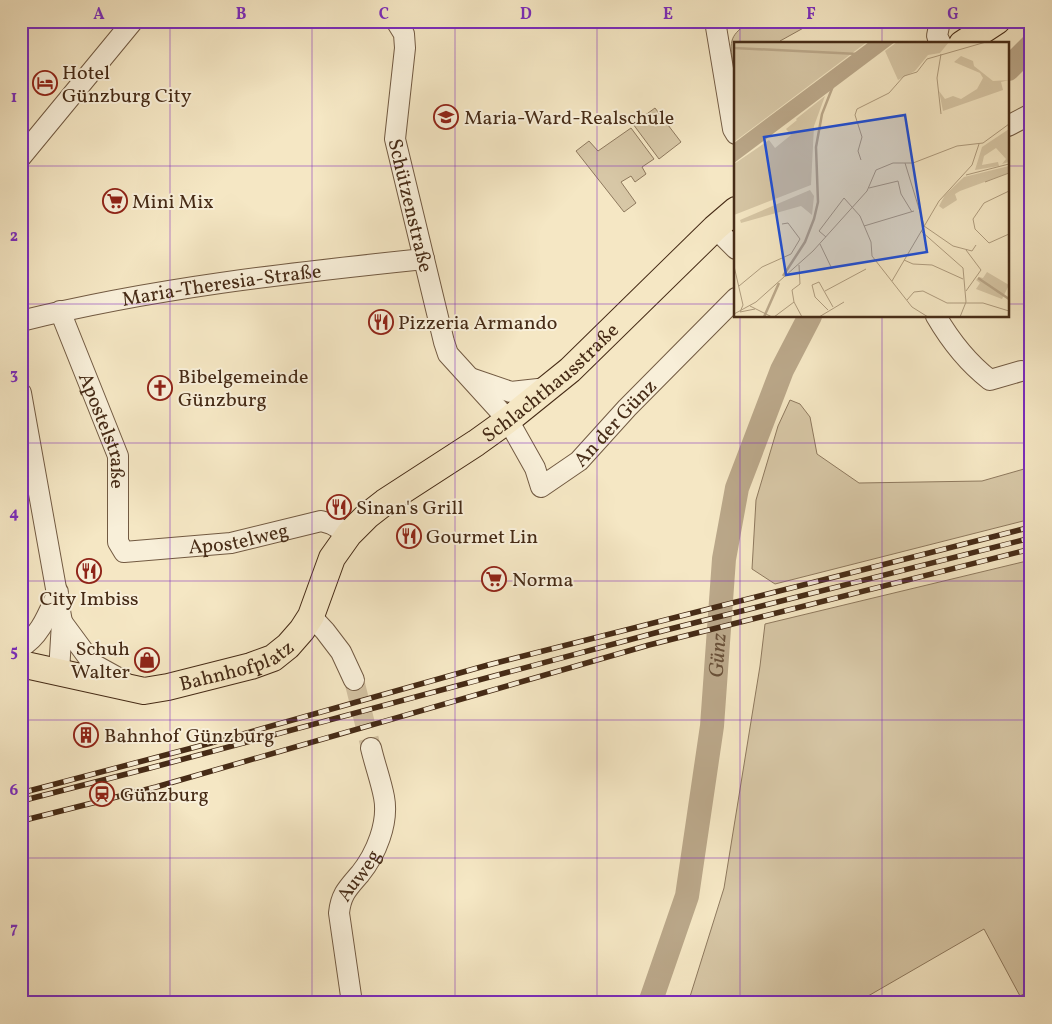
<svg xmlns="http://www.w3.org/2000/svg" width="1052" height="1024" font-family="Vollkorn,serif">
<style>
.green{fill:#d7c7a6;stroke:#8e795e}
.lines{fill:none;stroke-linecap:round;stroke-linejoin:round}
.river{stroke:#baa789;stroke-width:24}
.minor-tunnel{stroke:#d2c1a1;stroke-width:20;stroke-dasharray:20 10;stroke-linecap:butt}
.minor-casing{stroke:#725a42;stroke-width:22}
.major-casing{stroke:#462b16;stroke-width:28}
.minor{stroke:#f8efd9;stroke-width:20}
.major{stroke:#f5e7c4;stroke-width:26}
.rail-casing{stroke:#462b16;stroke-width:5.5}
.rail{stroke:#f8efd9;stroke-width:4;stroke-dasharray:11;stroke-linecap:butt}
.grid{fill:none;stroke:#7b2cbf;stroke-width:1;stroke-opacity:0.55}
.labels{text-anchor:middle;stroke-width:4;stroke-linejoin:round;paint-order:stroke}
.poi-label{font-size:20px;fill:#462b16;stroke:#f8efd9;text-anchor:start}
.street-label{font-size:20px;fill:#462b16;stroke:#f8efd9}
.water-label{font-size:21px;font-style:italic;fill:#695038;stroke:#f8efd9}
.inset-river{fill:none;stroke:#baa789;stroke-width:2.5}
.inset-road{fill:none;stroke:#af9c7e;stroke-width:1}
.view{fill:#1d4ed8;fill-opacity:0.15;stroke:#1d4ed8;stroke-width:2.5}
.inset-edge{fill:none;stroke:#462b16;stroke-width:2.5}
.neatline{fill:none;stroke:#7b2cbf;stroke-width:2}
.grid-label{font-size:16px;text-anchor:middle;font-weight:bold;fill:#7b2cbf}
</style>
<rect width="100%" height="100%" fill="#f5e7c4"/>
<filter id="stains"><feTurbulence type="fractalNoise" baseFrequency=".004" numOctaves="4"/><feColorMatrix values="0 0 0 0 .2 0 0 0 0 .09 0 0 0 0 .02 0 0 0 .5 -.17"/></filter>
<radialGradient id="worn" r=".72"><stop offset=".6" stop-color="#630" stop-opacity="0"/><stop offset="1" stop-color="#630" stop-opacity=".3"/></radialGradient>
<path class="green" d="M 751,21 L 816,21 L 780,41 L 781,44 L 736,44 L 736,64 L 733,64 C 729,40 730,35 751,21 Z
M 655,108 L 681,142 L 659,159 L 633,124 Z
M 631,128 L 654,159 L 642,167 L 646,174 L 635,182 L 631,176 L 621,182 L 636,203 L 624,212 L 576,151 L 589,141 L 598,151 Z
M 790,400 L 800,404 L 810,417 L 817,454 L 859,483 L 982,481 L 1031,467 L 1031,519 L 775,584 L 752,569 L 756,500 L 778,426 Z
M 1031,560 L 1031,990 L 1020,996 L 984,929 L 856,1003 L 688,1003 L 724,888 L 760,666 L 765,624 Z"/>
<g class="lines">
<g class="river">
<path d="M 1008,69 L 1031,46"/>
<path id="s1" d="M 650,1003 L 687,896 L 712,726 L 724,559 L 737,488 L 782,370 L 810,316"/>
</g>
<path class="minor-tunnel" d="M 354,680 L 371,748"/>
<defs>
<g id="minor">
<path id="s2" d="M 396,21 L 404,34 L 405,48 L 395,139 L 444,342 L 448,354 L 508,420 L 535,468 L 541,487 L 579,461 L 627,408 L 736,298"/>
<path d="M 715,21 L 733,129 L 736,134"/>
<path d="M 940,21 L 937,36 L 941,44"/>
<path d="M 1008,126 L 1031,114"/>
<path d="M 21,157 L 133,21"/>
<path d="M 715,228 L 736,249"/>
<path id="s3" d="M 60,311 L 118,456 L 118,542 L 124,552 L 231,543 L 321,521 L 331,524 L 349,534"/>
<path d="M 936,316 C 950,340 968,363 990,380 L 1021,371"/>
<path id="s4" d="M 21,321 C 153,288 289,273 424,259"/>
<path d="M 473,379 L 511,392 L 547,388"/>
<path d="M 21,393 L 62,622 L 59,672"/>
<path d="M 311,616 L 325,631 L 341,652 L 354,680"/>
<path d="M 62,622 L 93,664 L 122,680"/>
<path d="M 21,647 C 41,636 49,611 58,592"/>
<path id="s5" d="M 352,1003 L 339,913 C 341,894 348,888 360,874 C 376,854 389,823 384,797 C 381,781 375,765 371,748"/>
</g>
<g id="major">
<path d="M 962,44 L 997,21"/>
<path id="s6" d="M 21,664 L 144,691 L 168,687 L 251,666 L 273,658 L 288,646 L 302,630 L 311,616 L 332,558 L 349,534 L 367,516 L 385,502 L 476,443 L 508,420 L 570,370 L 715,228 L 736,210"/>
</g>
</defs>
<use href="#minor" class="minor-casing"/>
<use href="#major" class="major-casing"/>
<use href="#minor" class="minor"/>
<use href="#major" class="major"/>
<defs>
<path id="rail" d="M 21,793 L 211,743 L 488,665 L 1031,527
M 21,801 L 150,768 L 666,630 L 1031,538
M 21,821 L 156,787 L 649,645 L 1031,549"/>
</defs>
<use href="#rail" class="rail-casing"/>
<use href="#rail" class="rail"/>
</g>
<path class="grid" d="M 170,21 L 170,1003M 312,21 L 312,1003M 455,21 L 455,1003M 597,21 L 597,1003M 740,21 L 740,44M 882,21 L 882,44M 21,166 L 736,166M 1008,166 L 1031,166M 21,304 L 736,304M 1008,304 L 1031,304M 740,316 L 740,1003M 882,316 L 882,1003M 21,443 L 1031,443M 21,581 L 1031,581M 21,720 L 1031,720M 21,858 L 1031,858"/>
<defs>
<symbol id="hotel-ring" viewBox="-11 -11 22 22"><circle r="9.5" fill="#f8efd9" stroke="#8f2418" stroke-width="1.5"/><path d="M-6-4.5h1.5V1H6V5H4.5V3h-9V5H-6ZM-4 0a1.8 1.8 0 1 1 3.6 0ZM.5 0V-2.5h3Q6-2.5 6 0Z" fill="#8f2418"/></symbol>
<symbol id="school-ring" viewBox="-11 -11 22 22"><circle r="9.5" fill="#f8efd9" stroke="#8f2418" stroke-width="1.5"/><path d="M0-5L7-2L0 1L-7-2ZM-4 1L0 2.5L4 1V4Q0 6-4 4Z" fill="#8f2418"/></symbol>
<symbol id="supermarket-ring" viewBox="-11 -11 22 22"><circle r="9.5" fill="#f8efd9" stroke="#8f2418" stroke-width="1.5"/><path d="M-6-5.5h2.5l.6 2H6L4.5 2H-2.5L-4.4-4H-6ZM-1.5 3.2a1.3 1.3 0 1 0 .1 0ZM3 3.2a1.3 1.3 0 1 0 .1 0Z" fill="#8f2418"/></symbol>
<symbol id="restaurant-ring" viewBox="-11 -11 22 22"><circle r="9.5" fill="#f8efd9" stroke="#8f2418" stroke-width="1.5"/><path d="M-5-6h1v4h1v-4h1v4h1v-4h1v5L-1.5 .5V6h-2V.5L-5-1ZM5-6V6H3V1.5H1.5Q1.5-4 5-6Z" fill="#8f2418"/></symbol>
<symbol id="church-ring" viewBox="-11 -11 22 22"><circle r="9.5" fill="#f8efd9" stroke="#8f2418" stroke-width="1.5"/><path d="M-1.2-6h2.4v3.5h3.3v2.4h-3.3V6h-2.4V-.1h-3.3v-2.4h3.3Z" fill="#8f2418"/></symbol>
<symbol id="shop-ring" viewBox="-11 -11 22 22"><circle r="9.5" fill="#f8efd9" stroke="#8f2418" stroke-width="1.5"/><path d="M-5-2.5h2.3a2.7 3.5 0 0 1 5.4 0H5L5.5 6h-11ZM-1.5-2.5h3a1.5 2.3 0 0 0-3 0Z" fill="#8f2418"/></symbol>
<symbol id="building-ring" viewBox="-11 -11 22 22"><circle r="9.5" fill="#f8efd9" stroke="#8f2418" stroke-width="1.5"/><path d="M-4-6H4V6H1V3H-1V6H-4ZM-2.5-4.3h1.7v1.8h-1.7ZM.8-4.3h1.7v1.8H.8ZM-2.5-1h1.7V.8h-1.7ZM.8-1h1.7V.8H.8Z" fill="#8f2418"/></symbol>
<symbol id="station-ring" viewBox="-11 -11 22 22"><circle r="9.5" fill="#f8efd9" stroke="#8f2418" stroke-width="1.5"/><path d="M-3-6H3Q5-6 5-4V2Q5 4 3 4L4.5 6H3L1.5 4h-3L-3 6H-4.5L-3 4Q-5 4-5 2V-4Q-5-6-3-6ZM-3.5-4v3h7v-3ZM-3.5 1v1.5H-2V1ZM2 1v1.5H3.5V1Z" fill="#8f2418"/></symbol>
</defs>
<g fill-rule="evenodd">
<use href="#hotel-ring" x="31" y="69" width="28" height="28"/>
<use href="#school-ring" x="432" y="103" width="28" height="28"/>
<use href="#supermarket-ring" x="101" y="187" width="28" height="28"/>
<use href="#restaurant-ring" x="367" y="308" width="28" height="28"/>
<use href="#church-ring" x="146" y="374" width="28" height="28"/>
<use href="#restaurant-ring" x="325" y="493" width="28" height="28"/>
<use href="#restaurant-ring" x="395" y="522" width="28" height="28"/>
<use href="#restaurant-ring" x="75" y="557" width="28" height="28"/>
<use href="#supermarket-ring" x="480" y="565" width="28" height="28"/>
<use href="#shop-ring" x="133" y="646" width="28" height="28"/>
<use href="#building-ring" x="72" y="721" width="28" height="28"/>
<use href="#station-ring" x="88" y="780" width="28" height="28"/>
</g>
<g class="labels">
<g class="poi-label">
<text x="62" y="79">Hotel<tspan x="62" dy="23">Günzburg City</tspan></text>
<text x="464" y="124">Maria-Ward-Realschule</text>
<text x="132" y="208">Mini Mix</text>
<text x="398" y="329">Pizzeria Armando</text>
<text x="178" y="383">Bibelgemeinde<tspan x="178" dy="23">Günzburg</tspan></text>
<text x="356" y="514">Sinan's Grill</text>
<text x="426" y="543">Gourmet Lin</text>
<text x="512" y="586">Norma</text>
<text x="89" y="605" text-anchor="middle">City Imbiss</text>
<text x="130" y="655" text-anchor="end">Schuh<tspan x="130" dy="23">Walter</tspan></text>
<text x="104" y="742">Bahnhof Günzburg</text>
<text x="120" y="801">Günzburg</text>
</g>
<g class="street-label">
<text dy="7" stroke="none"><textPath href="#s2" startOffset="189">Schützenstraße</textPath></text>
<text dy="7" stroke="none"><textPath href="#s4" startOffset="204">Maria-Theresia-Straße</textPath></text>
<text dy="7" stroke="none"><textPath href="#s6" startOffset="660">Schlachthausstraße</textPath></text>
<text dy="7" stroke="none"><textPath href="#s2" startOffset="605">An der Günz</textPath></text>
<text dy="7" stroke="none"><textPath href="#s3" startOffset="128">Apostelstraße</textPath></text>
<text dy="7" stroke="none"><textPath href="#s3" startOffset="369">Apostelweg</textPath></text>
<text dy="7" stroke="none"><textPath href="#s6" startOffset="222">Bahnhofplatz</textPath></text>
<text dy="7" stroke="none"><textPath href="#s5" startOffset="134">Auweg</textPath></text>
</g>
<g class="water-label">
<text dy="7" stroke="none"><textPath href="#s1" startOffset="356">Günz</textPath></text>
</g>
</g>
<g transform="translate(734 42)">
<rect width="275" height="275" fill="#f5e7c4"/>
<path d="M 0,0 L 133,0 L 0,100 ZM 163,0 L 215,0 L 206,11 L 194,13 L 181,29 L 164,38 L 151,9 ZM 227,14 L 239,19 L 240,24 L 259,39 L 275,38 L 267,40 L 269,48 L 209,69 L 205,49 L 211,57 L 219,54 L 227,57 L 243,47 L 249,36 L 246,31 L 220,20 ZM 91,54 L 80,84 L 77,143 L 0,173 L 0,122 L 35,98 L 41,106 L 57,93 L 52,87 L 63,78 L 68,85 L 62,77 ZM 275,87 L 275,120 L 268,122 L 272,117 L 262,106 L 250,114 L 248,123 L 264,120 L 265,124 L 241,128 L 248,105 ZM 275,124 L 275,131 L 226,149 L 221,152 L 223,158 L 209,167 L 205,164 L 211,153 L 230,135 ZM 76,148 L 80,154 L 78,173 L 67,164 L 7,181 L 6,178 ZM 253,230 L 275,243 L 268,257 L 242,247 L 246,241 L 242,238 L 245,235 L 249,236 Z" fill="#d7c7a6"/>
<path d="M 135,0 L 161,0 L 0,121 L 0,101 Z" fill="#baa789"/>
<path class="inset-river" d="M 0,6 L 124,12M 49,234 L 71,200 L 80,177 L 84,160 L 82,105 L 88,72 L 99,44M 244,236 L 275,257M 30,275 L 45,241"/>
<path class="inset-road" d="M 207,12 L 203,36 L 207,72M 127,118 L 124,109 L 128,95 L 121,73 L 123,67 L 155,51 L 170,34 L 183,30 L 193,17 L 252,0M 171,121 L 190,183M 232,133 L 275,122M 251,140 L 275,131M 135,146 L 164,139 L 167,152 L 178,170M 275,149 L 250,161 L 239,177 L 241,187 L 255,201 L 275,192M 130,184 L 180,169M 190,184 L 219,204 L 238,209 L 242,203M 187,189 L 229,226 L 232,260 L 226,275M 92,195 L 85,189 L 110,156 L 126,174 L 137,200 L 138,214 L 178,265 L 194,275M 86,202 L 98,227M 232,208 L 247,228 L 232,249M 170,218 L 179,222 L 198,223 L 229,237M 0,224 L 9,263 L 6,270M 158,239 L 205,159 L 238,123 L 245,102M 5,244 L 28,225 L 57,212 L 66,197 L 54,181 L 48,182M 91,249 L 132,227M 173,258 L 180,250 L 189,249 L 213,261 L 249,261 L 275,269M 60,260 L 68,275M 16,264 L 38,275M 94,268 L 81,255 L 78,243 L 85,240 L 99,265M 6,270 L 21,267M 0,272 L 22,260 L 79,209 L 133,149 L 142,128 L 159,121 L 179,121 L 223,104 L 249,101 L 275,82M 40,275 L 60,260 L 58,248 L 66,242 L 65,223M 85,275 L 110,260"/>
<path class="view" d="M 171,73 L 193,210 L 52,233 L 30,95 Z"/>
<rect width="275" height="275" class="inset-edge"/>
</g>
<rect width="1052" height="1024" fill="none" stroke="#f5e7c4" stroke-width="55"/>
<rect x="28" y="28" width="996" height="968" class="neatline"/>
<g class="grid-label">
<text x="99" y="19">A</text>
<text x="241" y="19">B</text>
<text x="384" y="19">C</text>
<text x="526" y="19">D</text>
<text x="668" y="19">E</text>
<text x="811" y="19">F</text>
<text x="953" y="19">G</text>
<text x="14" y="102">1</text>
<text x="14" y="241">2</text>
<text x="14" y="379">3</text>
<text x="14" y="518">4</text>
<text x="14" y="656">5</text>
<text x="14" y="795">6</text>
<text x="14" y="933">7</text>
</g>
<rect width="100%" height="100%" filter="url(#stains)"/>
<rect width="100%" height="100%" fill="url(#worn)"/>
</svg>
